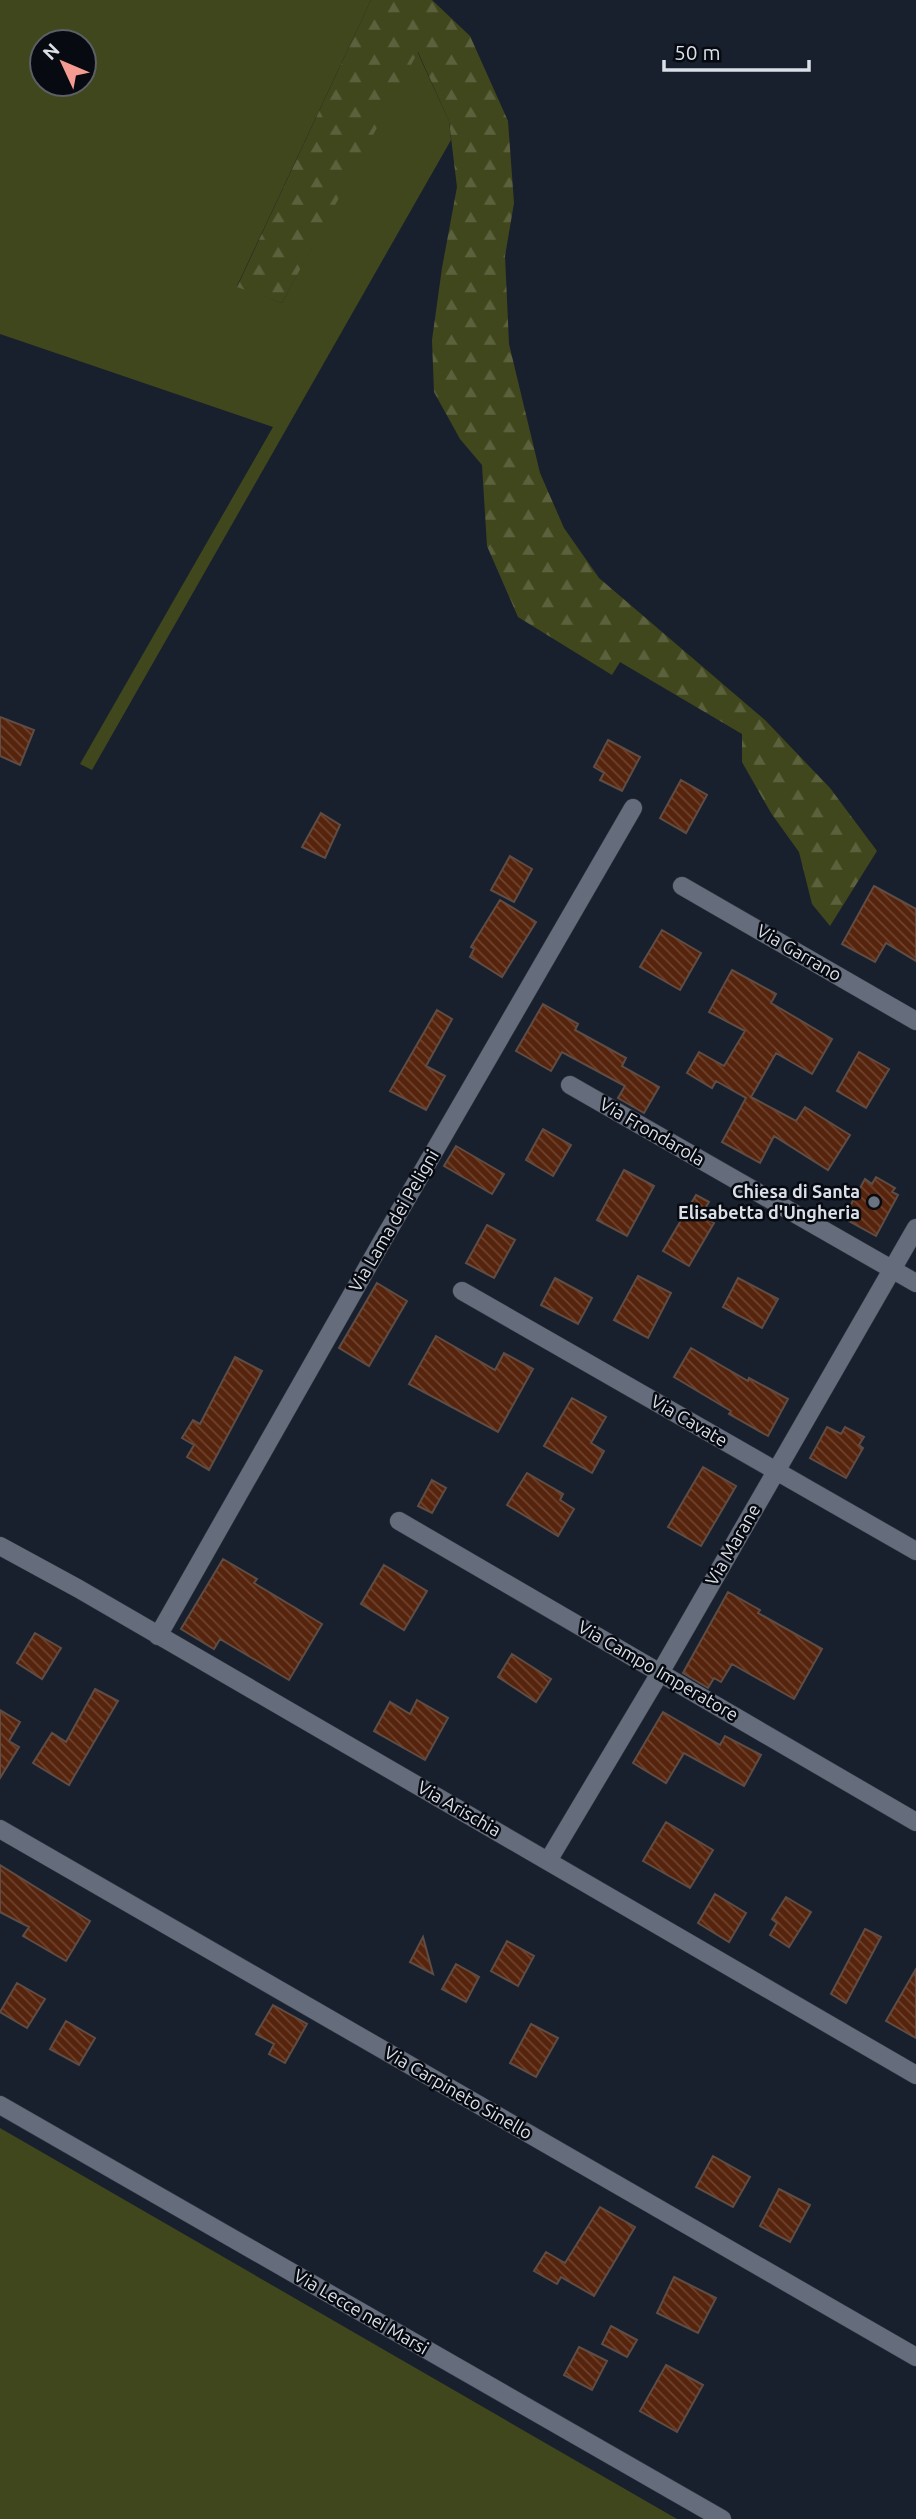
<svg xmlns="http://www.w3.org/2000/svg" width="916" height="2519" font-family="Ubuntu,sans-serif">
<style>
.green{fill:#41471c;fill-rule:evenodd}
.forest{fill:url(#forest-firs)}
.building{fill:url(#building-back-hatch);stroke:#5f4d45;stroke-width:2}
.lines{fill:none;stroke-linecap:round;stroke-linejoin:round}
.minor-casing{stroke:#383c48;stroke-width:19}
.minor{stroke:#656d7d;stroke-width:18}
.worship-dot{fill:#6b7280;stroke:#070a10;stroke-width:2.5}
.labels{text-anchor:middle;stroke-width:5;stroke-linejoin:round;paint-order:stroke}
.street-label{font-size:18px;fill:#dadfe8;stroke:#070a10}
.poi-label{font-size:18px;font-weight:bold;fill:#dadfe8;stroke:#070a10;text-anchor:end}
</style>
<defs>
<pattern id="forest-firs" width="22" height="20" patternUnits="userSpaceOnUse" patternTransform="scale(1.75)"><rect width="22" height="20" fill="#41471c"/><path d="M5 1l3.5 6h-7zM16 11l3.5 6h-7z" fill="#5c613d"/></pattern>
<pattern id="building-back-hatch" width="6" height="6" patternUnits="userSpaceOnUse" patternTransform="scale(1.75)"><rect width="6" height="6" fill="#56240c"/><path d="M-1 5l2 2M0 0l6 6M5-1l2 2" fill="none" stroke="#6e432f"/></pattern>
</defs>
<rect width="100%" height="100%" fill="#19202d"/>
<path class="green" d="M 0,0 L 371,0 L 237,286 L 282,303 L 417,51 L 449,121 L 451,140 L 92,770 L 80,764 L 273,427 L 0,334 ZM 42,42 L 84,42 L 84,84 L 42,84 Z
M 0,2128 L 677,2519 L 0,2519 Z"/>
<path class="forest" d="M 371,0 L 432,0 L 470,36 L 508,121 L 514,203 L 505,256 L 509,344 L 540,473 L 564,528 L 599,578 L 765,720 L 830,788 L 877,851 L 830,926 L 812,904 L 799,852 L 771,813 L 742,762 L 742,734 L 620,662 L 612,675 L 518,617 L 487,546 L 482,465 L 460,439 L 434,392 L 432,340 L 442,268 L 457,187 L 449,121 L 418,52 L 282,303 L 237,287 Z"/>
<path class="building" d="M 0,717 L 34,730 L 20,765 L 0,756 Z
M 608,740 L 640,757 L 622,791 L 600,780 L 604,773 L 594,767 Z
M 681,780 L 707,795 L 686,833 L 660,818 Z
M 321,813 L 340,825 L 325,858 L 302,847 Z
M 510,856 L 532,869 L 514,902 L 491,890 Z
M 874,886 L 916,909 L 916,961 L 886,943 L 875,962 L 842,944 Z
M 500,900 L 536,922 L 502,977 L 470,957 L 474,949 L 471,947 Z
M 662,930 L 701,953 L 680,990 L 640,967 Z
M 732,970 L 776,994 L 771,1003 L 832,1039 L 812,1074 L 776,1053 L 751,1097 L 796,1121 L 805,1107 L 850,1135 L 828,1170 L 774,1136 L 760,1163 L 722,1142 L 746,1098 L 716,1081 L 712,1088 L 687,1073 L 699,1052 L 724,1066 L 745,1031 L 709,1012 Z
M 543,1004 L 578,1024 L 575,1030 L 626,1058 L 622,1066 L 659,1087 L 644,1113 L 618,1098 L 625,1086 L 562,1052 L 551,1071 L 516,1051 Z
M 437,1010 L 452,1019 L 426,1066 L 445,1076 L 426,1110 L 390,1091 Z
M 859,1052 L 889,1069 L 866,1108 L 837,1091 Z
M 543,1129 L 571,1145 L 553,1176 L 526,1160 Z
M 456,1146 L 504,1174 L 492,1194 L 444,1166 Z
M 624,1170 L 654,1186 L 627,1236 L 597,1220 Z
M 876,1177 L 895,1188 L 892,1192 L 898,1195 L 876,1236 L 849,1221 L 854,1211 L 849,1208 L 865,1179 L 872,1184 Z
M 696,1195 L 709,1202 L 701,1215 L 714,1223 L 689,1266 L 663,1251 Z
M 487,1225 L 515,1240 L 494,1278 L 466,1263 Z
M 638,1276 L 671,1293 L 648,1338 L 614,1320 Z
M 555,1278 L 592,1298 L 578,1324 L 541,1305 Z
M 738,1278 L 778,1299 L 762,1328 L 723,1307 Z
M 377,1283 L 407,1301 L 369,1366 L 339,1348 Z
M 436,1336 L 495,1370 L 504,1353 L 533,1369 L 498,1432 L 409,1384 Z
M 691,1348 L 748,1381 L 749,1378 L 788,1399 L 768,1436 L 729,1414 L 731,1411 L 674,1377 Z
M 235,1357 L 262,1371 L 209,1470 L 187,1457 L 194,1445 L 182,1438 L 193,1420 L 200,1424 Z
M 572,1398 L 606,1417 L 591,1443 L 604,1451 L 592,1473 L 544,1446 Z
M 827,1427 L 841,1434 L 845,1427 L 864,1437 L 859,1445 L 863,1448 L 846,1478 L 810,1458 Z
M 703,1467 L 736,1486 L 701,1546 L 668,1527 Z
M 527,1473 L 563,1494 L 560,1500 L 574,1509 L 558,1536 L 507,1505 Z
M 432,1480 L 446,1488 L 432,1513 L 418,1506 Z
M 223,1559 L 257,1579 L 254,1583 L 322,1624 L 289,1680 L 220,1639 L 214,1649 L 181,1629 Z
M 384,1565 L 427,1591 L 404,1630 L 361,1604 Z
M 728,1592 L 760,1610 L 758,1613 L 822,1649 L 794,1699 L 732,1664 L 721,1682 L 714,1678 L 708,1688 L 683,1673 Z
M 35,1633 L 61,1648 L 42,1679 L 17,1663 Z
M 512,1654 L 551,1679 L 536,1702 L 498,1677 Z
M 95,1689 L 118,1701 L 69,1785 L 33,1763 L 52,1733 L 66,1742 Z
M 417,1700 L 448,1718 L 425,1760 L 374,1731 L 390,1702 L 410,1714 Z
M 0,1710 L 20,1722 L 9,1741 L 19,1747 L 0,1778 Z
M 663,1712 L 720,1745 L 725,1736 L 761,1755 L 744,1786 L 684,1753 L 666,1783 L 633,1763 Z
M 666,1822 L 713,1850 L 690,1888 L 643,1861 Z
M 0,1865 L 90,1921 L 66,1961 L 23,1936 L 29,1927 L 0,1912 Z
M 715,1894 L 746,1913 L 729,1942 L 698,1923 Z
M 786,1897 L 811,1912 L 789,1947 L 770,1935 L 777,1923 L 772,1919 Z
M 865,1929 L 881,1937 L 846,2003 L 831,1994 Z
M 423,1937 L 433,1974 L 410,1962 Z
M 507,1941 L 534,1956 L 518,1986 L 491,1971 Z
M 456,1964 L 479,1977 L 466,2002 L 442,1989 Z
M 916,1969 L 916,2038 L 886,2021 Z
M 17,1983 L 45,1999 L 27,2028 L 0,2012 Z
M 273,2005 L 307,2024 L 285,2063 L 269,2054 L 274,2044 L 256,2034 Z
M 66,2021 L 95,2038 L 79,2065 L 50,2049 Z
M 531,2024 L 558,2038 L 536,2077 L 510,2063 Z
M 713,2156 L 750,2177 L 733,2207 L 696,2187 Z
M 779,2189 L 810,2205 L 790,2242 L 760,2226 Z
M 600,2207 L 635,2227 L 594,2296 L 561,2277 L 557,2284 L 534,2271 L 546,2252 L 565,2263 Z
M 674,2277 L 716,2298 L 698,2333 L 657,2313 Z
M 611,2326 L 637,2340 L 627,2357 L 602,2344 Z
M 579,2347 L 607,2361 L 592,2390 L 564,2375 Z
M 666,2365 L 703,2385 L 677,2432 L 640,2411 Z"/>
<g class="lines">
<defs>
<path id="minor" d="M 682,886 L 916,1021
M 570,1085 L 916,1283
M 462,1291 L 916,1551
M 399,1521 L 916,1822
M 0,1546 L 79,1589 L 916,2075
M 158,1636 L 380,1245 L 633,808
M 0,1829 L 916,2357
M 548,1861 L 660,1673 L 916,1228
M 0,2105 L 722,2519"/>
</defs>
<use href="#minor" class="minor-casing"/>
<use href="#minor" class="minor"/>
</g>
<circle class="worship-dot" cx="874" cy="1202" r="7"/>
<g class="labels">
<g class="street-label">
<text transform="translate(799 953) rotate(30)" y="6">Via Garrano</text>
<text transform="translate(652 1132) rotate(30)" y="6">Via Frondarola</text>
<text transform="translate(394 1221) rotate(-60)" y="6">Via Lama dei Peligni</text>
<text transform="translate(689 1421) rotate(30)" y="6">Via Cavate</text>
<text transform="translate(733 1545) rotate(-60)" y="6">Via Marane</text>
<text transform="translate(658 1671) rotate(30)" y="6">Via Campo Imperatore</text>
<text transform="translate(459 1809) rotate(30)" y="6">Via Arischia</text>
<text transform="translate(458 2093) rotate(30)" y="6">Via Carpineto Sinello</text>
<text transform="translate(361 2312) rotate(30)" y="6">Via Lecce nei Marsi</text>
</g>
<g class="poi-label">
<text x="860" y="1198">Chiesa di Santa<tspan x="860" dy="21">Elisabetta d'Ungheria</tspan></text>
</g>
</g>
<g transform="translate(63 63) rotate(314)"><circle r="33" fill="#070a10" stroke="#5b5f66" stroke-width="2"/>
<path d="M0-5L12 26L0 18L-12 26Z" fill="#f59c92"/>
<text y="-10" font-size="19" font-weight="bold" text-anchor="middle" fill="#dadfe8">N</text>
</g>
<path d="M664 60v10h145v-10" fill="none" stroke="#dadfe8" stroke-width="3.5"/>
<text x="674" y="60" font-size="21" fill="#dadfe8" stroke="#070a10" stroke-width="5" paint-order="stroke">50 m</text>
</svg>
